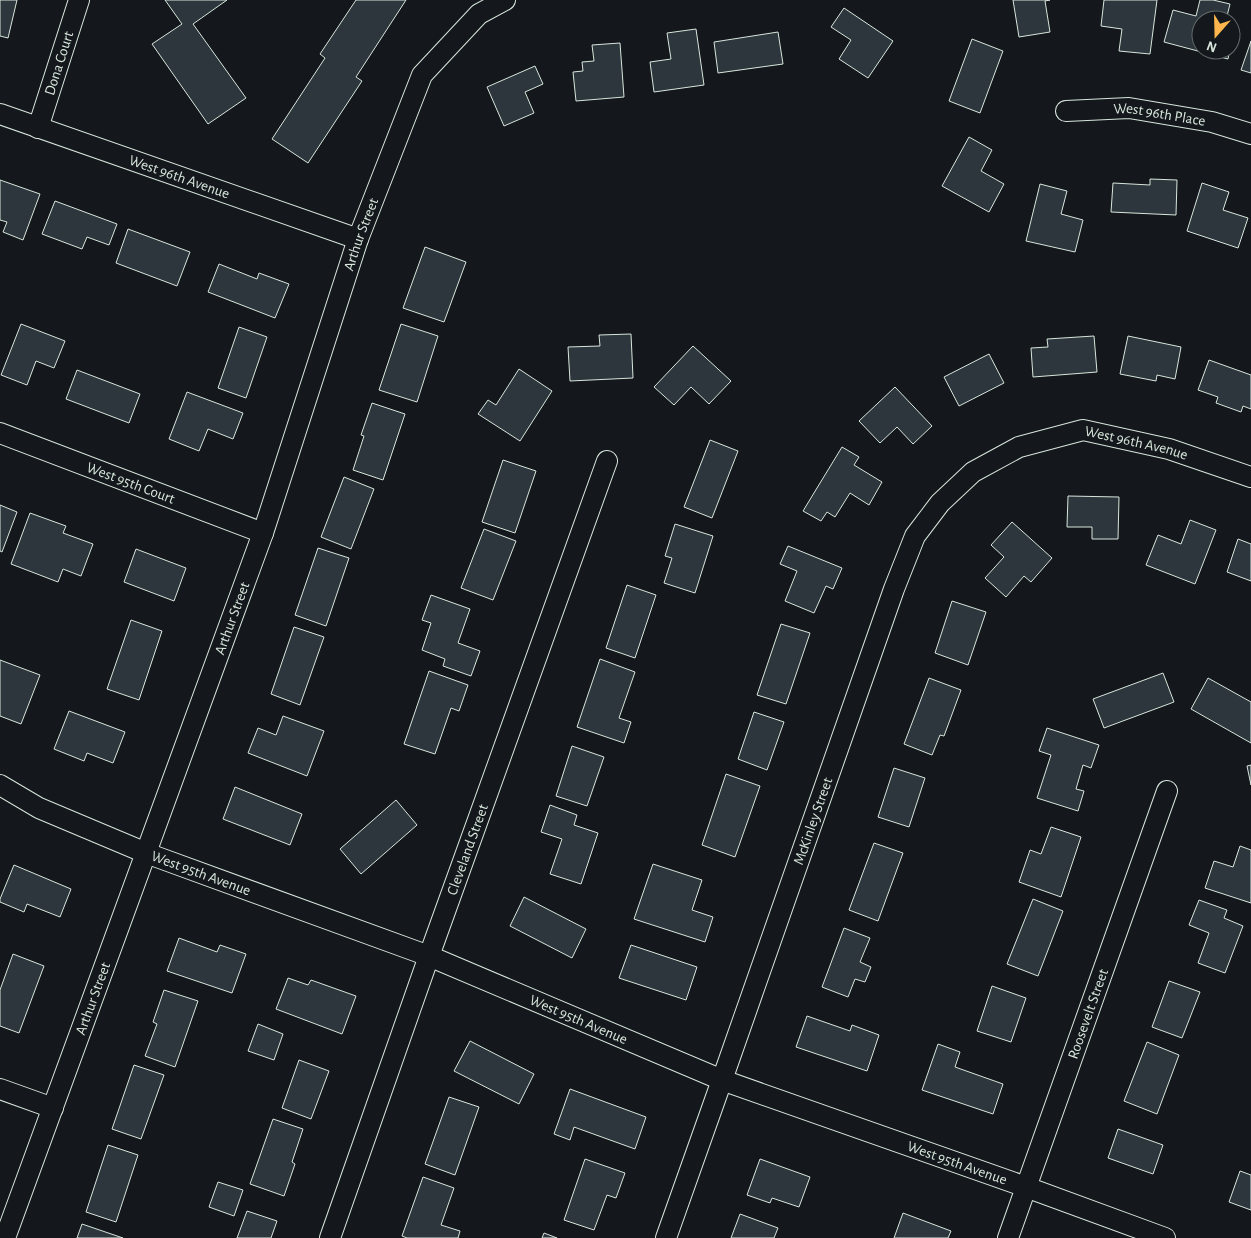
<svg xmlns="http://www.w3.org/2000/svg" width="1251" height="1238" font-family="'Alegreya Sans',sans-serif">
<style>
.building{fill:#2c363c;stroke:#d8e6dc}
.lines{fill:none;stroke-linecap:round;stroke-linejoin:round}
.street-casing{stroke:#d8e6dc;stroke-width:22}
.street{stroke:#14181c;stroke-width:20}
.labels{text-anchor:middle;stroke-width:4;stroke-linejoin:round;paint-order:stroke}
.street-label{font-size:15px;fill:#d8e6dc;stroke:#14181c}
</style>
<rect width="100%" height="100%" fill="#14181c"/>
<path class="building" d="M 0,0 L 17,0 L 8,38 L 0,36 Z
M 165,0 L 227,0 L 193,24 L 246,98 L 208,124 L 152,44 L 182,24 Z
M 356,0 L 406,0 L 356,77 L 362,81 L 308,163 L 272,139 L 325,58 L 320,54 Z
M 1013,0 L 1050,0 L 1045,1 L 1050,32 L 1019,37 Z
M 1104,0 L 1157,0 L 1150,54 L 1119,51 L 1122,29 L 1101,26 Z
M 1200,0 L 1213,0 L 1230,4 L 1226,20 L 1201,20 L 1201,50 L 1230,50 L 1228,59 L 1164,42 L 1173,10 L 1196,16 Z
M 844,8 L 893,41 L 868,78 L 839,59 L 851,40 L 831,27 Z
M 1231,24 L 1237,25 L 1231,47 Z
M 696,29 L 704,85 L 654,92 L 650,62 L 671,59 L 667,33 Z
M 778,32 L 783,64 L 718,73 L 714,42 Z
M 972,39 L 1003,51 L 980,113 L 949,101 Z
M 1251,41 L 1251,73 L 1241,70 Z
M 620,43 L 624,97 L 576,101 L 573,72 L 583,71 L 582,62 L 594,61 L 592,45 Z
M 535,66 L 543,84 L 525,92 L 534,113 L 504,126 L 487,87 Z
M 969,137 L 992,150 L 981,171 L 1004,184 L 989,212 L 942,186 Z
M 1150,179 L 1177,180 L 1176,215 L 1111,212 L 1113,183 L 1150,185 Z
M 0,180 L 40,194 L 23,240 L 3,232 L 7,222 L 0,220 Z
M 1202,183 L 1229,192 L 1223,210 L 1248,218 L 1238,248 L 1187,231 Z
M 1040,184 L 1067,191 L 1061,214 L 1083,220 L 1075,252 L 1026,241 Z
M 55,201 L 117,224 L 109,245 L 87,237 L 82,249 L 42,234 Z
M 128,229 L 190,252 L 177,286 L 116,263 Z
M 425,247 L 466,262 L 444,322 L 403,308 Z
M 219,264 L 257,279 L 259,273 L 289,284 L 275,318 L 208,292 Z
M 21,324 L 65,341 L 54,368 L 36,361 L 27,385 L 1,375 Z
M 401,324 L 438,336 L 417,402 L 379,390 Z
M 239,327 L 267,337 L 246,398 L 218,388 Z
M 631,334 L 633,378 L 570,381 L 568,347 L 600,346 L 599,335 Z
M 1094,336 L 1097,372 L 1033,377 L 1031,348 L 1048,347 L 1047,339 Z
M 1128,336 L 1181,347 L 1175,379 L 1157,375 L 1156,381 L 1120,374 Z
M 693,346 L 731,381 L 709,404 L 691,387 L 674,405 L 654,387 Z
M 989,354 L 1004,383 L 959,406 L 944,377 Z
M 1209,360 L 1251,375 L 1251,409 L 1243,406 L 1241,412 L 1216,403 L 1218,397 L 1198,390 Z
M 519,369 L 552,391 L 520,441 L 478,414 L 488,400 L 496,405 Z
M 77,370 L 140,394 L 129,423 L 66,399 Z
M 895,387 L 932,426 L 913,444 L 897,427 L 880,443 L 859,421 Z
M 187,392 L 243,413 L 233,439 L 208,429 L 199,451 L 169,439 Z
M 372,403 L 405,414 L 383,480 L 353,470 L 364,436 L 361,435 Z
M 710,440 L 738,451 L 712,518 L 684,507 Z
M 842,447 L 859,457 L 854,465 L 882,482 L 869,505 L 850,493 L 835,517 L 827,512 L 821,521 L 803,511 Z
M 503,460 L 536,471 L 515,533 L 482,522 Z
M 344,477 L 374,489 L 351,549 L 321,537 Z
M 1068,496 L 1119,497 L 1118,539 L 1092,539 L 1092,527 L 1067,527 Z
M 0,505 L 17,512 L 2,552 L 0,551 Z
M 30,513 L 66,526 L 63,533 L 93,544 L 81,576 L 63,569 L 58,582 L 11,564 Z
M 1190,520 L 1216,530 L 1195,584 L 1146,565 L 1158,535 L 1181,544 Z
M 1012,522 L 1052,558 L 1031,582 L 1024,576 L 1006,597 L 985,578 L 1004,557 L 991,545 Z
M 675,524 L 713,536 L 695,593 L 664,583 L 672,558 L 665,556 Z
M 484,529 L 516,541 L 493,600 L 461,588 Z
M 1238,539 L 1251,544 L 1251,581 L 1227,572 Z
M 788,546 L 842,568 L 833,589 L 826,586 L 814,613 L 785,601 L 797,571 L 780,564 Z
M 318,548 L 349,558 L 326,626 L 295,615 Z
M 136,549 L 186,568 L 174,601 L 124,582 Z
M 627,585 L 656,595 L 635,658 L 606,648 Z
M 431,595 L 470,609 L 458,643 L 480,651 L 471,676 L 443,666 L 445,659 L 422,650 L 431,623 L 422,620 Z
M 952,601 L 986,612 L 968,665 L 935,653 Z
M 131,620 L 162,631 L 139,700 L 107,689 Z
M 781,624 L 810,633 L 786,704 L 757,695 Z
M 294,627 L 324,637 L 300,705 L 271,694 Z
M 600,659 L 635,672 L 619,718 L 631,722 L 624,743 L 577,727 Z
M 0,660 L 40,675 L 21,724 L 0,716 Z
M 429,671 L 468,685 L 459,711 L 451,708 L 435,754 L 404,744 Z
M 1163,673 L 1174,702 L 1104,728 L 1093,699 Z
M 929,678 L 961,690 L 944,736 L 940,735 L 932,755 L 904,744 Z
M 1208,678 L 1251,702 L 1251,743 L 1191,709 Z
M 69,711 L 125,732 L 113,763 L 87,753 L 84,761 L 54,749 Z
M 754,712 L 784,722 L 767,770 L 738,759 Z
M 283,716 L 324,731 L 307,776 L 248,753 L 258,728 L 276,735 Z
M 1047,728 L 1099,745 L 1091,768 L 1083,765 L 1076,789 L 1084,791 L 1078,811 L 1037,798 L 1051,755 L 1039,751 Z
M 572,746 L 604,757 L 587,806 L 556,796 Z
M 1251,765 L 1251,785 L 1247,766 Z
M 894,768 L 925,778 L 909,827 L 878,817 Z
M 726,774 L 760,786 L 735,857 L 702,845 Z
M 235,787 L 302,814 L 290,845 L 223,819 Z
M 396,800 L 417,825 L 361,874 L 340,849 Z
M 550,805 L 577,815 L 574,825 L 598,833 L 581,884 L 550,874 L 562,839 L 541,832 Z
M 1051,827 L 1081,837 L 1061,897 L 1019,882 L 1030,850 L 1041,854 Z
M 874,843 L 903,853 L 878,921 L 849,910 Z
M 1240,846 L 1251,850 L 1251,903 L 1205,888 L 1214,861 L 1233,867 Z
M 653,864 L 702,880 L 692,910 L 713,917 L 705,942 L 634,919 Z
M 14,865 L 71,889 L 60,917 L 27,904 L 24,912 L 0,902 L 0,899 Z
M 524,897 L 586,929 L 572,958 L 510,926 Z
M 1033,899 L 1063,911 L 1038,976 L 1007,964 Z
M 1199,900 L 1227,910 L 1224,918 L 1243,926 L 1225,973 L 1198,963 L 1209,933 L 1189,925 Z
M 844,928 L 870,938 L 860,962 L 871,967 L 865,982 L 855,979 L 848,997 L 822,987 Z
M 179,938 L 217,952 L 220,945 L 246,954 L 232,993 L 167,971 Z
M 631,945 L 697,967 L 686,1000 L 619,978 Z
M 13,954 L 44,966 L 19,1033 L 0,1026 L 0,990 Z
M 288,978 L 308,985 L 311,980 L 356,996 L 342,1034 L 276,1009 Z
M 1169,981 L 1200,992 L 1182,1038 L 1152,1027 Z
M 992,986 L 1026,998 L 1011,1042 L 977,1031 Z
M 164,990 L 198,1001 L 175,1067 L 145,1056 L 157,1024 L 153,1022 Z
M 807,1016 L 850,1031 L 852,1025 L 879,1035 L 867,1071 L 796,1047 Z
M 258,1024 L 283,1034 L 274,1060 L 248,1051 Z
M 470,1041 L 534,1074 L 519,1104 L 454,1071 Z
M 1147,1042 L 1179,1055 L 1157,1114 L 1124,1101 Z
M 938,1044 L 960,1052 L 955,1067 L 1003,1084 L 993,1114 L 922,1090 Z
M 299,1060 L 329,1071 L 311,1119 L 282,1108 Z
M 134,1065 L 164,1075 L 141,1139 L 112,1129 Z
M 570,1089 L 646,1117 L 635,1149 L 574,1127 L 570,1140 L 554,1134 Z
M 449,1097 L 479,1107 L 455,1175 L 425,1164 Z
M 273,1119 L 303,1129 L 292,1162 L 295,1164 L 284,1196 L 250,1184 Z
M 1118,1129 L 1163,1145 L 1153,1174 L 1108,1158 Z
M 108,1145 L 138,1155 L 116,1222 L 86,1212 Z
M 585,1159 L 625,1173 L 616,1198 L 607,1195 L 594,1230 L 564,1220 Z
M 760,1159 L 810,1177 L 799,1207 L 772,1198 L 770,1203 L 747,1195 Z
M 1240,1171 L 1251,1175 L 1251,1210 L 1229,1202 Z
M 423,1177 L 454,1188 L 441,1225 L 460,1231 L 458,1238 L 407,1238 L 402,1236 Z
M 218,1182 L 243,1190 L 234,1216 L 209,1207 Z
M 247,1211 L 277,1221 L 271,1238 L 237,1238 Z
M 903,1213 L 951,1231 L 948,1238 L 894,1238 Z
M 740,1214 L 778,1228 L 774,1238 L 731,1238 Z
M 82,1224 L 123,1238 L 77,1238 Z
M 544,1233 L 557,1238 L 542,1238 Z"/>
<g class="lines">
<defs>
<g id="street">
<path id="s1" d="M 1066,111 L 1129,108 L 1212,122 L 1251,134"/>
<path id="s2" d="M 0,114 L 358,239"/>
<path id="s3" d="M 38,128 L 79,0"/>
<path id="s4" d="M 0,433 L 263,533"/>
<path id="s5" d="M 0,785 L 39,808 L 146,853 L 429,956 L 722,1080 L 1026,1187 L 1165,1238"/>
<path d="M 0,1089 L 53,1108"/>
<path id="s6" d="M 5,1238 L 263,533 L 358,239 L 422,75 L 479,14 L 505,0"/>
<path id="s7" d="M 330,1238 L 429,956 L 607,461"/>
<path id="s8" d="M 666,1238 L 722,1080 L 894,589 L 915,536 L 940,503 L 973,472 L 1019,447 L 1083,430 L 1169,449 L 1251,477"/>
<path id="s9" d="M 1008,1238 L 1167,791"/>
</g>
</defs>
<use href="#street" class="street-casing"/>
<use href="#street" class="street"/>
</g>
<g class="labels">
<g class="street-label">
<text dy="5" stroke="none"><textPath href="#s3" startOffset="68">Dona Court</textPath></text>
<text dy="5" stroke="none"><textPath href="#s1" startOffset="94">West 96th Place</textPath></text>
<text dy="5" stroke="none"><textPath href="#s2" startOffset="190">West 96th Avenue</textPath></text>
<text dy="5" stroke="none"><textPath href="#s6" startOffset="1065">Arthur Street</textPath></text>
<text dy="5" stroke="none"><textPath href="#s8" startOffset="1005">West 96th Avenue</textPath></text>
<text dy="5" stroke="none"><textPath href="#s4" startOffset="140">West 95th Court</textPath></text>
<text dy="5" stroke="none"><textPath href="#s6" startOffset="660">Arthur Street</textPath></text>
<text dy="5" stroke="none"><textPath href="#s8" startOffset="442">McKinley Street</textPath></text>
<text dy="5" stroke="none"><textPath href="#s7" startOffset="412">Cleveland Street</textPath></text>
<text dy="5" stroke="none"><textPath href="#s5" startOffset="220">West 95th Avenue</textPath></text>
<text dy="5" stroke="none"><textPath href="#s6" startOffset="255">Arthur Street</textPath></text>
<text dy="5" stroke="none"><textPath href="#s9" startOffset="238">Roosevelt Street</textPath></text>
<text dy="5" stroke="none"><textPath href="#s5" startOffset="625">West 95th Avenue</textPath></text>
<text dy="5" stroke="none"><textPath href="#s5" startOffset="1030">West 95th Avenue</textPath></text>
</g>
</g>
<g transform="translate(1216 35) rotate(200)"><circle r="24" fill="#14181c" stroke="#626a69"/>
<path d="M0-4L9 19L0 12L-9 19Z" fill="#ffb74d"/>
<text y="-8" font-size="14" font-weight="bold" text-anchor="middle" fill="#d8e6dc">N</text>
</g>
</svg>
